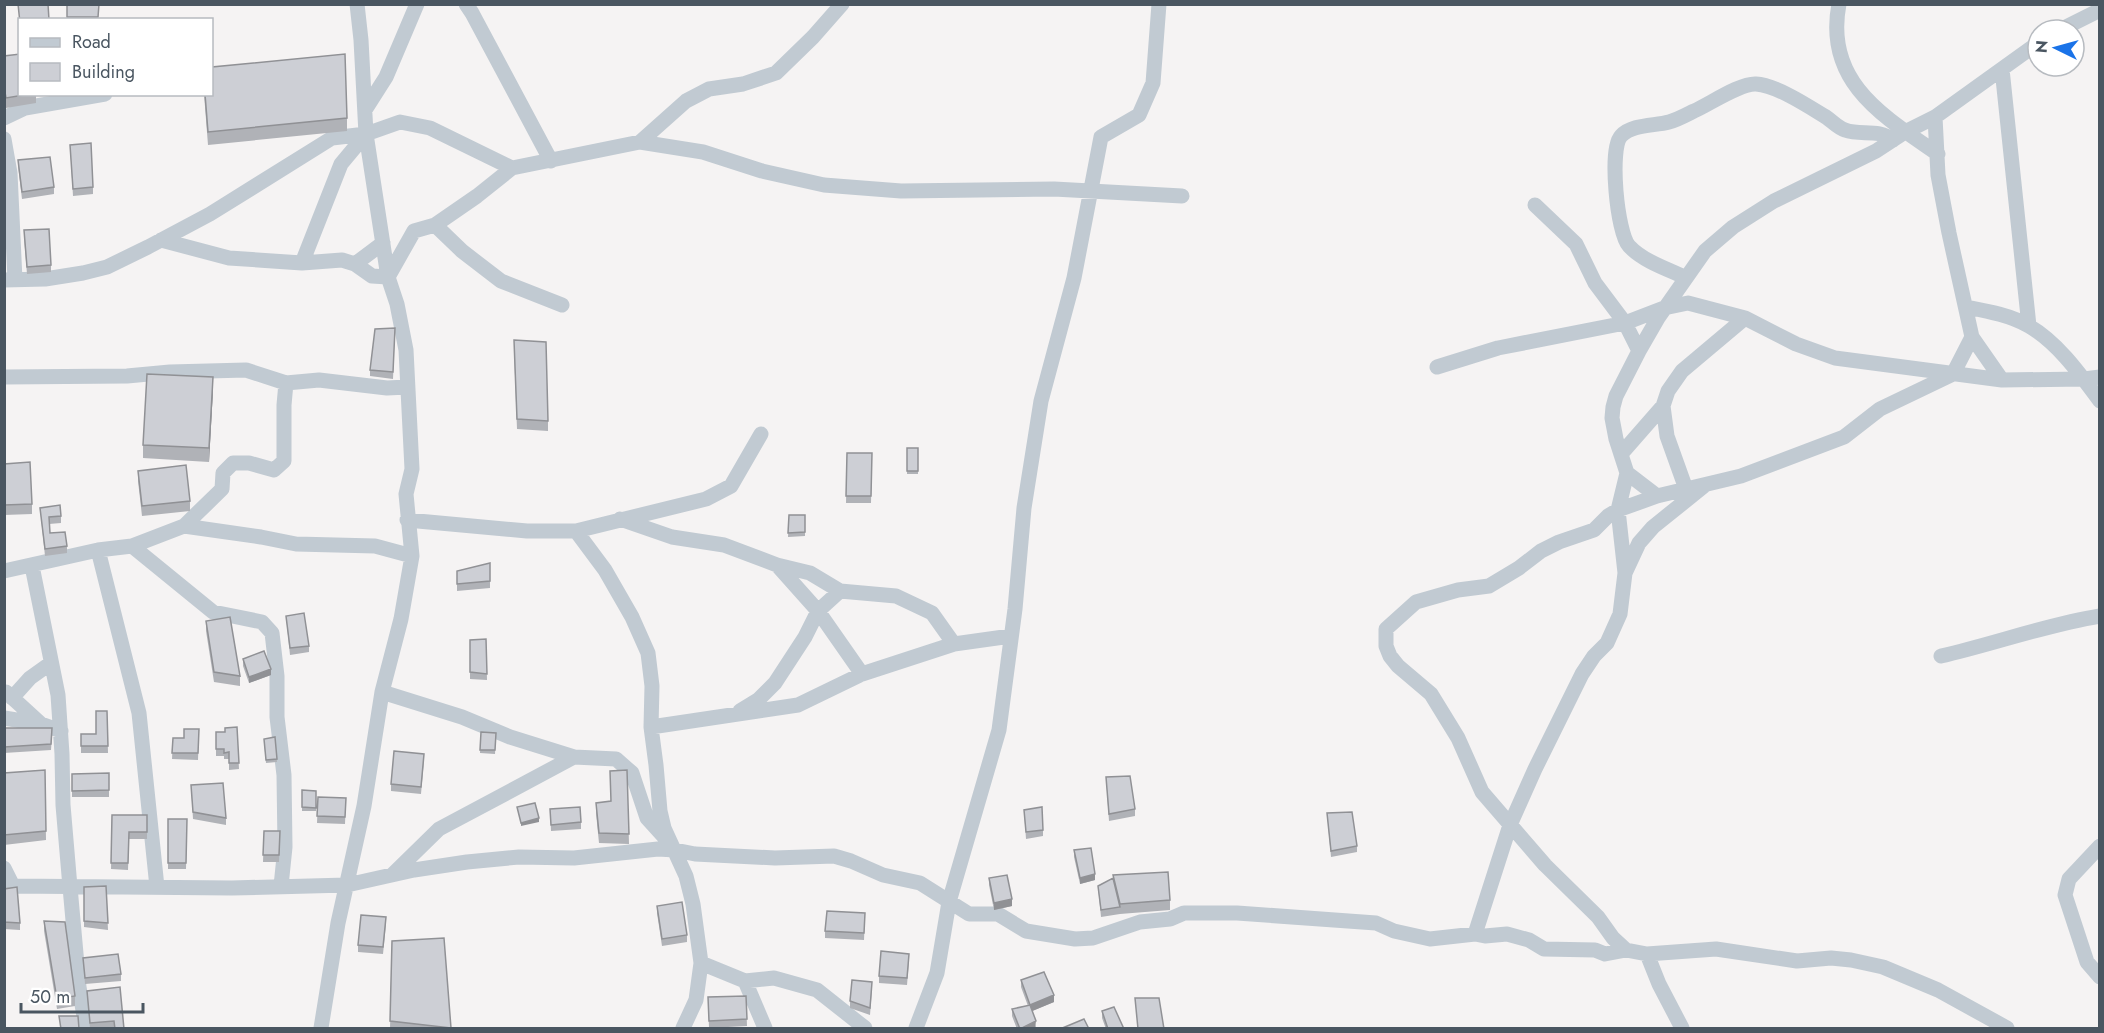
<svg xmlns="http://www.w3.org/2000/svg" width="2104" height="1033" font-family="Jost,sans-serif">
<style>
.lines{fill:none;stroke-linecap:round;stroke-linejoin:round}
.minor{stroke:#c1cad2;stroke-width:15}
.wall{fill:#b0b2b7}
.shaded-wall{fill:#909195}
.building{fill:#cdcfd5;stroke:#909195;stroke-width:1.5}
</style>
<rect width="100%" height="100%" fill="#f5f3f3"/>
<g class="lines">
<path class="minor" d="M 466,4 L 472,13 L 551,161
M 1839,4 C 1824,82 1883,116 1938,154
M 2060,30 L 2100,10
M 2002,69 L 2029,326
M 365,110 L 386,77 L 417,4
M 1935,117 L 1938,175 L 1949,233 L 1972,337 L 2002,380
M 4,118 L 25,108 L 105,94
M 4,139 L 10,173 L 15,280
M 640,142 L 686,101 L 709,89 L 743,84 L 776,73 L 813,37 L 842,4
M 1535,205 L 1576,244 L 1595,283 L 1625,323 L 1639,351
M 435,225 L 462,251 L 501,281 L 562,305
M 161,240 L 229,258 L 302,263 L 341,164 L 366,134
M 302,263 L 342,260 L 355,264 L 372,276 L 388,277 L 414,231 L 435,225 L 477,196 L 512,168 L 640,142 L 703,152 L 762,171 L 824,185 L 901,191 L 1054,189 L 1182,196
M 355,264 L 383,243
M 1685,277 C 1667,269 1643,261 1629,246 C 1617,233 1609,149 1621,136 C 1632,124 1654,126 1669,122 C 1677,120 1686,115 1694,111 C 1710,104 1740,83 1756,84 C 1776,85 1808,106 1826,117 C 1832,121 1838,128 1845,130 C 1861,136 1878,128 1893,140
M 4,280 L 45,279 L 83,273 L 107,267 L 148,247 L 210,214 L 332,138 L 366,134 L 400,122 L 430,128 L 512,168
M 1966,307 C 1987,311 2010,315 2029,326 C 2058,343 2080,374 2100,401
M 1437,367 L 1498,348 L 1625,323 L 1664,308 L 1688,303 L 1745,318 L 1796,344 L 1835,358 L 2002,380 L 2084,379 L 2100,377
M 4,377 L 127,376 L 170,372 L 246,370 L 286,383 L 319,380 L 387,388 L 407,387
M 1663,406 L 1667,436 L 1686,489
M 1621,454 L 1663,406 L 1668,391 L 1682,371 L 1745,318
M 1627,473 L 1657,496
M 620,519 L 672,537 L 724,545 L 777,565 L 810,573 L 840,591 L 896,596 L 932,613 L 954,644
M 407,520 L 527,531 L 576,531 L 706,499 L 731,486 L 761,434
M 184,526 L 261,537 L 296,544 L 375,546 L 412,556
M 576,531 L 605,570 L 632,617 L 648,653 L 652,686 L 651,727 L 656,765 L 660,811 L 664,828 L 686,876 L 693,904 L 701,963 L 696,1000 L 683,1028
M 132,546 L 213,612 L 262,622 L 272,633 L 277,676 L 277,717 L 284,775 L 285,847 L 281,886
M 98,550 L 139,713 L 157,887
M 777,565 L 818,611 L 862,674
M 32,566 L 58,695 L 62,754 L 63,805 L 70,887 L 79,987 L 86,1028
M 4,571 L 98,550 L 132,546 L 184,526 L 222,489 L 223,473 L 233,463 L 249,463 L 274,470 L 284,461 L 284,405 L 286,383
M 1625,573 L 1639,543 L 1653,527 L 1704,486
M 1941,656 C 1994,644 2045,625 2100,616
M 6,692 L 41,724
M 382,692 L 462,717 L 510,737 L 574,757 L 616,759 L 632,773 L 647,818 L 666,839
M 12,698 L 30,678 L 51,663
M 740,711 L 758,700 L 775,683 L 805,637 L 818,611 L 840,591
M 4,718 L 41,724 L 61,731
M 651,727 L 798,705 L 862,674 L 954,644 L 1011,636
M 2100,846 L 2069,879 L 2065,895 L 2087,962 L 2100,977
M 4,868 L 13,886
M 392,875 L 439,829 L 574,757
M 4,889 L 13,886 L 232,888 L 347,885 L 414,870 L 467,862 L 519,857 L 574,858 L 658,849 L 675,850 L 695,854 L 775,858 L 834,856 L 851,861 L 883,875 L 920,883 L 969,914 L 998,914 L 1026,931 L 1075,939 L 1093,938 L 1140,922 L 1170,919 L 1184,913 L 1237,913 L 1376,923 L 1394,931 L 1430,939 L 1475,934 L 1485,936 L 1507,934 L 1529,940 L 1544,949 L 1595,950 L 1605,954 L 1626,950 L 1647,954 L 1716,949 L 1797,961 L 1831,958 L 1851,960 L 1883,967 L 1938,990 L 2007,1028
M 1475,934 L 1510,825 L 1535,769 L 1582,674 L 1594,656 L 1607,643 L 1620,614 L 1625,573 L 1618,510 L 1627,473 L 1616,439 L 1612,418 L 1613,407 L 1616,396 L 1639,351 L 1658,318 L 1705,251 L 1733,227 L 1774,201 L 1876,151 L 1905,132 L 1935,117 L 2038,43
M 1626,950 L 1613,938 L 1598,917 L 1545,865 L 1482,792 L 1458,738 L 1431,694 L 1398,666 L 1390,656 L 1386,646 L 1386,629 L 1416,602 L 1458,590 L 1489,586 L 1519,568 L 1541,551 L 1559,542 L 1594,530 L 1608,516 L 1618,510 L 1657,496 L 1741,476 L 1844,437 L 1880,409 L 1953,374 L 1972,337
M 1647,954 L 1659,984 L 1682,1028
M 701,963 L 745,981 L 765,1028
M 745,981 L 774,978 L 817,990 L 865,1028
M 321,1028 L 338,923 L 364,806 L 382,692 L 401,619 L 412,556 L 406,494 L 412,469 L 406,350 L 397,304 L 388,277 L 366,134 L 361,40 L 357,4
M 916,1028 L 937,973 L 949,902 L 999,730 L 1015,609 L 1024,508 L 1041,401 L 1074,278 L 1101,137 L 1139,115 L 1153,83 L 1159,4"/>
</g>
<path class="wall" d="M 67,4 L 99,5 L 98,20 L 67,20 Z
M 4,56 L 20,94 L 36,94 L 36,103 L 6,108 L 4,96 Z
M 204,94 L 212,94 L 347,118 L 347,131 L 208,145 Z
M 70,145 L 93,187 L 93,194 L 73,196 Z
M 18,160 L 54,187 L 54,194 L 22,199 L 18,166 Z
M 24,237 L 51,265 L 51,272 L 27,274 Z
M 395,328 L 393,379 L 370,376 L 370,370 Z
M 514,350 L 548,421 L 548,431 L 517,429 Z
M 213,390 L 209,462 L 143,458 L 143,445 Z
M 907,448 L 918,448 L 918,474 L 907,474 Z
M 847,453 L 872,453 L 871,503 L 846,503 Z
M 4,464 L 32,504 L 32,514 L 4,515 Z
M 138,471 L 190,501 L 190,511 L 142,516 L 138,481 Z
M 40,508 L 61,516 L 61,523 L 49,524 L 50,533 L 67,546 L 67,553 L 45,556 Z
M 789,515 L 805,515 L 805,536 L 788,537 Z
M 490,563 L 490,588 L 457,591 L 457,571 Z
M 286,616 L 309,646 L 309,652 L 290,655 Z
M 206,621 L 240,676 L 240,686 L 214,682 L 206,631 Z
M 486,639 L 487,680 L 470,679 L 470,640 Z
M 243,659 L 271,675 L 249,683 L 243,666 Z
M 107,711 L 108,753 L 81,753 L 81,734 L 96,734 Z
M 237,727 L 239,769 L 229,770 L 229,759 L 224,759 L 224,756 L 216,756 L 216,732 L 225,732 Z
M 4,728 L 52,735 L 51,750 L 4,753 Z
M 199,729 L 198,760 L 172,759 L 173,738 L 184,738 Z
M 481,732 L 496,733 L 495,754 L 480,753 Z
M 275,737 L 277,762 L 266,763 L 264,742 Z
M 424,760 L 421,794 L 391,791 L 391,784 Z
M 45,770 L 46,840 L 4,845 L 4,773 Z
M 627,770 L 629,844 L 599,843 L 596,813 L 596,803 L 610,801 Z
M 109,773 L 109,797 L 72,797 L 72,774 Z
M 1106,777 L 1135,809 L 1135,816 L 1109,821 Z
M 191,785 L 226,818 L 226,825 L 193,819 Z
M 302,790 L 316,791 L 316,811 L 302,811 Z
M 318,797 L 346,798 L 345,824 L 317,823 Z
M 550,809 L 581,822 L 581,829 L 551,831 Z
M 1024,810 L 1043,830 L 1043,836 L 1026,839 Z
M 1327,813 L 1357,846 L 1357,852 L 1331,857 Z
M 112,815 L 147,815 L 147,839 L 129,839 L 128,870 L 111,869 Z
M 168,819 L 187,819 L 186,869 L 168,869 Z
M 264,831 L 280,831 L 279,862 L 263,862 Z
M 1074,850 L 1095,880 L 1080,884 L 1074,857 Z
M 1113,875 L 1170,900 L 1170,910 L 1120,914 L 1101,917 L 1098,886 L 1113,878 Z
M 989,878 L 1012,906 L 994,910 L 989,885 Z
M 106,886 L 108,930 L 84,927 L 84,887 Z
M 4,889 L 20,923 L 20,930 L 4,929 Z
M 657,906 L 687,935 L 687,942 L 662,946 L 657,913 Z
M 865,913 L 864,940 L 825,938 L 825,931 Z
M 44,921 L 75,996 L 75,1006 L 57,1009 L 44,931 Z
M 386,924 L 383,954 L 358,952 L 358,945 Z
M 392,941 L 451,1029 L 390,1029 Z
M 83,958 L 121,974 L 121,981 L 85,984 Z
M 909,961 L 907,985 L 879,983 L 879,976 Z
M 1021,980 L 1054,1002 L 1032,1011 L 1036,1028 L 1035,1029 L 1017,1029 L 1012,1016 L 1012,1009 L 1028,1006 L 1021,987 Z
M 872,989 L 870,1015 L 850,1008 L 850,1001 Z
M 87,991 L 124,1029 L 90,1029 Z
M 746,996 L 747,1026 L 709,1028 L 708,997 Z
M 1102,1011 L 1124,1029 L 1106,1029 L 1102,1018 Z"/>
<path class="shaded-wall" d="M 213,377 L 213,390 L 209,462 L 209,448 Z
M 271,669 L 271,675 L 249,683 L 249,677 Z
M 539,818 L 539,822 L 521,826 L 521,823 Z
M 1095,874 L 1095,880 L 1080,884 L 1080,878 Z
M 1012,899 L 1012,906 L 994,910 L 994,903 Z
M 1054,995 L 1054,1002 L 1030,1012 L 1030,1005 Z
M 1036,1021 L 1035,1029 L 1021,1029 Z"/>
<path class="building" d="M 18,4 L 48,4 L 49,20 L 20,20 L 20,23 Z
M 67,4 L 99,4 L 98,17 L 67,17 Z
M 20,54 L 20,94 L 30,94 L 6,98 L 4,86 L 4,56 Z
M 345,54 L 347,118 L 208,132 L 205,94 L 212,94 L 212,67 Z
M 91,143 L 93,187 L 73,189 L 70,145 Z
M 50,157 L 54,187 L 22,192 L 18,160 Z
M 49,229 L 51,265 L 27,267 L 24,230 Z
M 395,328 L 393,372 L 370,370 L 375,329 Z
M 514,340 L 546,342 L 548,421 L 517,419 Z
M 147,374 L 213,377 L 209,448 L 143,445 Z
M 907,448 L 918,448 L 918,471 L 907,471 Z
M 847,453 L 872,453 L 871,496 L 846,496 Z
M 30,462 L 32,504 L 4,505 L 4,464 Z
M 186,465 L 190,501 L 142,506 L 138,471 Z
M 60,505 L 61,516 L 49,517 L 50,533 L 65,532 L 67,546 L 45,549 L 40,508 Z
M 789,515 L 805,515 L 805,532 L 788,533 Z
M 490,563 L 490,581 L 457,584 L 457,571 Z
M 304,613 L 309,646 L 290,648 L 286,616 Z
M 230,617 L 240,676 L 214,672 L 206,621 Z
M 486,639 L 487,674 L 470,672 L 470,640 Z
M 264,651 L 271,669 L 249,677 L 243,659 Z
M 96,711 L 107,711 L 108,746 L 81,746 L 81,734 L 96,734 Z
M 237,727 L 239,763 L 229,763 L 229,752 L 224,753 L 224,749 L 216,749 L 216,732 L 225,732 L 225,728 Z
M 4,728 L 52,728 L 51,744 L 4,747 Z
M 184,729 L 199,729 L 198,753 L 172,753 L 173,738 L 184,738 Z
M 481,732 L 496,733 L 495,750 L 480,750 Z
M 275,737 L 277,759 L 266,760 L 264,739 Z
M 394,751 L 424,754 L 421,787 L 391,784 Z
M 45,770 L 46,831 L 4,835 L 4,773 Z
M 627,770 L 629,834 L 599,833 L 596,803 L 611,801 L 610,771 Z
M 109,773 L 109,790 L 72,791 L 72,774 Z
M 1130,776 L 1135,809 L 1109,814 L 1106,777 Z
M 223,783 L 226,818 L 193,812 L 191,785 Z
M 302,790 L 316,791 L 316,808 L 302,807 Z
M 318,797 L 346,798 L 345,817 L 317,816 Z
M 535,803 L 539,818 L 521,823 L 517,807 Z
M 580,807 L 581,822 L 551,825 L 550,809 Z
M 1042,807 L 1043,830 L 1026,832 L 1024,810 Z
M 1352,812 L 1357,846 L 1331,851 L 1327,813 Z
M 112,815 L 147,815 L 147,832 L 129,832 L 128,863 L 111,863 Z
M 168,819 L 187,819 L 186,863 L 168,863 Z
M 264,831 L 280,831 L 279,855 L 263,855 Z
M 1091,848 L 1095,874 L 1080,878 L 1074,850 Z
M 1168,872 L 1170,900 L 1120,904 L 1113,875 Z
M 1007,875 L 1012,899 L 994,903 L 989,878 Z
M 1113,878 L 1120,907 L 1101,910 L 1098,886 Z
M 106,886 L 108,923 L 84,921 L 84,887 Z
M 17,887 L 20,923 L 4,922 L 4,889 Z
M 682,902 L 687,935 L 662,939 L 657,906 Z
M 827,911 L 865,913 L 864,933 L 825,931 Z
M 361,915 L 386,917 L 383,947 L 358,945 Z
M 44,921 L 65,922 L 75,996 L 57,999 Z
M 444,938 L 451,1028 L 390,1021 L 392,941 Z
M 881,951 L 909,954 L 907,978 L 879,976 Z
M 118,954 L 121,974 L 85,978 L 83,958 Z
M 1044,972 L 1054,995 L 1030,1005 L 1021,980 Z
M 852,980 L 872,982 L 870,1008 L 850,1001 Z
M 120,987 L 124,1029 L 115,1029 L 114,1021 L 90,1023 L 87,991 Z
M 746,996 L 747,1019 L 709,1021 L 708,997 Z
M 1135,998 L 1159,998 L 1164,1029 L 1138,1029 Z
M 1030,1005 L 1036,1021 L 1020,1029 L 1012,1009 Z
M 1114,1007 L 1124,1029 L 1108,1029 L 1102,1011 Z
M 59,1016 L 78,1016 L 79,1029 L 61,1029 Z
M 1084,1019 L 1089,1029 L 1060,1029 Z"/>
<rect width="2104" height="1033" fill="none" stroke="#4a5661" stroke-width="12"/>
<rect x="18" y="18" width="195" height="78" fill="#ffffff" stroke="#b7bbc0" stroke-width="1.5"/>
<rect x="30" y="38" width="30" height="9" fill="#c1cad2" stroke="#b7bbc0" stroke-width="1.5"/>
<text x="72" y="48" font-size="18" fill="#4a5661">Road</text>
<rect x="30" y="63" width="30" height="18" fill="#cdcfd5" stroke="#b7bbc0" stroke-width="1.5"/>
<text x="72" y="78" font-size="18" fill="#4a5661">Building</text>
<g transform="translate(2056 48) rotate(275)"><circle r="28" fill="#ffffff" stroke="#b7bbc0" stroke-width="1.5"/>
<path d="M0-4.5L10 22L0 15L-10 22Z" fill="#1a73e8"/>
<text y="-9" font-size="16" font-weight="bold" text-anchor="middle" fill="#4a5661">N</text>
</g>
<path d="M21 1003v9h122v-9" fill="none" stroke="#4a5661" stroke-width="3"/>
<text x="30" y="1003" font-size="18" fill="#4a5661" stroke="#ffffff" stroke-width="4.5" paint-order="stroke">50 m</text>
</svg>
